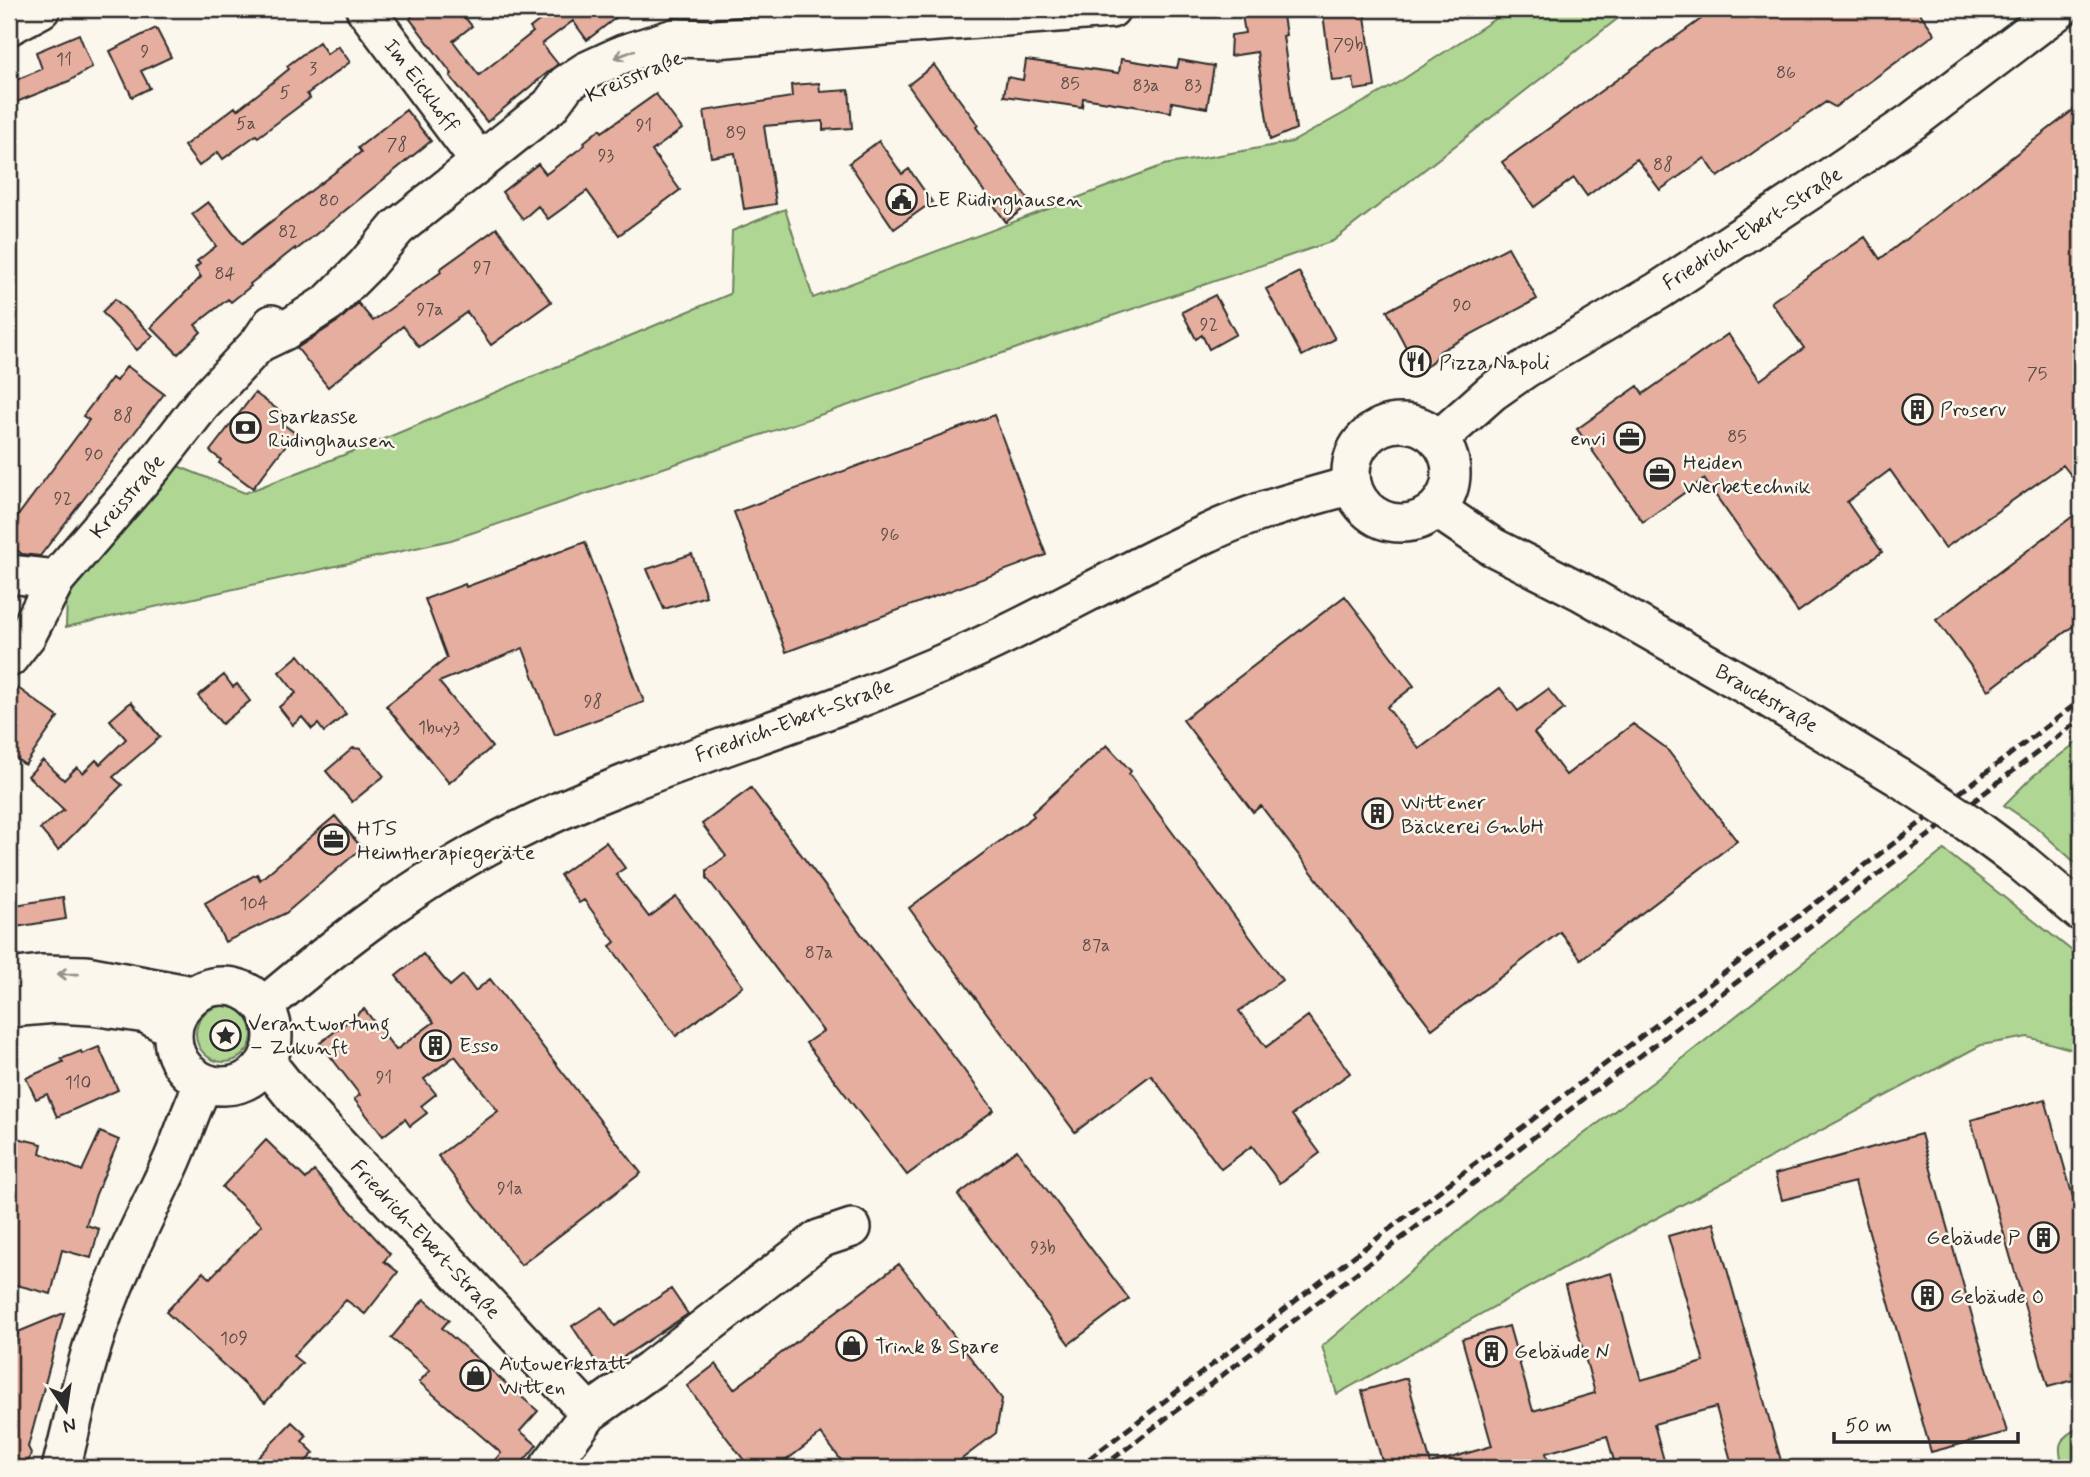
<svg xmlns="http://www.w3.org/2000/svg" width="2090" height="1477" font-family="Mynerve,sans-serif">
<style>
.green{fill:#afd793;stroke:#6d815f;stroke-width:2}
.building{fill:#e6ae9e;stroke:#2b2b2b;stroke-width:2}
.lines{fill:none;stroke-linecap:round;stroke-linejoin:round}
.minor-casing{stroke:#2b2b2b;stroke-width:42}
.minor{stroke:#fbf7ec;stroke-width:37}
.rail{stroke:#2b2b2b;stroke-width:5;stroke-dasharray:10 5;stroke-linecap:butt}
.minor-bridge-casing{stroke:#2b2b2b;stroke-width:42;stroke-linecap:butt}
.minor-bridge{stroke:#fbf7ec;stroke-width:37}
.oneway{stroke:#93918c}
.labels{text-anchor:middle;stroke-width:5;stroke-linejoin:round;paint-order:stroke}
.number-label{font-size:18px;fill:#5a4c48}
.street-label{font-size:21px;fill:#2b2b2b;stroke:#fbf7ec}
.poi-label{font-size:21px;fill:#2b2b2b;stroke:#fbf7ec;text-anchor:start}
</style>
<rect width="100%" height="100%" fill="#fbf7ec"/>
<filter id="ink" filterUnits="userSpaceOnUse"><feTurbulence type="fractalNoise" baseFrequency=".0143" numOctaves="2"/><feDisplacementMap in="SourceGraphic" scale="14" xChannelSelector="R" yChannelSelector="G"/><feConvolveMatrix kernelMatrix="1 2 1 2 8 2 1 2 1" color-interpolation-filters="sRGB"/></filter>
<g filter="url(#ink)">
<path class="green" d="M 1510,9 L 1630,9 L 1333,241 L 451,540 L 66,627 L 68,568 L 175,465 L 245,493 L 372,444 L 730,294 L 732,231 L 785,209 L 813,298 L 1164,165 L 1292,142 L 1396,84 Z
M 2081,739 L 2081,868 L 2035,826 L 2004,805 L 2033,776 Z
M 1944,850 L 2081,958 L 2081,1052 L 2028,1037 L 1981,1045 L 1569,1265 L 1337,1394 L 1322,1346 L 1492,1203 L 1657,1079 Z
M196 1034a28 28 0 1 1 56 0a28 28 0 1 1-56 0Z
M 2081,1427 L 2081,1461 L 2070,1464 L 2071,1468 L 2064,1468 C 2056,1446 2058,1437 2081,1427 Z"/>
<path class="building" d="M 405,9 L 458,9 L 472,26 L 453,41 L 479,75 L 533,32 L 530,28 L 554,9 L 627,9 L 587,40 L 573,21 L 542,44 L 558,64 L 487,122 L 450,76 L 452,74 L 410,19 L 412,17 Z
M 1241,9 L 1282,9 L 1286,35 L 1283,36 L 1296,129 L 1270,140 L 1257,52 L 1230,56 L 1231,35 L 1245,33 Z
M 1344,9 L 1364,9 L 1375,87 L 1355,90 L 1353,79 L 1332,81 L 1323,14 L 1344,11 Z
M 1715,9 L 1917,9 L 1935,34 L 1835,107 L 1826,102 L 1718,177 L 1705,158 L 1660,190 L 1637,159 L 1587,196 L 1574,178 L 1534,207 L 1502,162 Z
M 156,28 L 171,57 L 141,71 L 150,88 L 132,97 L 110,51 Z
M 79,34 L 92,67 L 69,81 L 9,105 L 9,83 L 42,69 L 36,52 Z
M 319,42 L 327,54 L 338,46 L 350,62 L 307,94 L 310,98 L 258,137 L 256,135 L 223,159 L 218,152 L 199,166 L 184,146 L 235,107 L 237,110 L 263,90 L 289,69 L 287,66 Z
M 1121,59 L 1177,68 L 1179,60 L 1214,66 L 1207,108 L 1172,102 L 1171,112 L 1083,98 L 1082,107 L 1004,96 L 1007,77 L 1023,80 L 1026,60 L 1119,73 Z
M 934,65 L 978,125 L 976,127 L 1031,203 L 1006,222 L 908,85 Z
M 819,83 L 820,92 L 849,90 L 852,128 L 823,130 L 823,121 L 764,126 L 776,204 L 744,209 L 735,153 L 711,157 L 704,111 L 792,97 L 791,85 Z
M 656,94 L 682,129 L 652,151 L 680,190 L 619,235 L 587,191 L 548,219 L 538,206 L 523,219 L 502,192 L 538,164 L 546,174 L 585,145 L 584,142 L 600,129 L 602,132 Z
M 2081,104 L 2081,488 L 2063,465 L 1945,548 L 1890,470 L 1847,502 L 1882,552 L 1798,612 L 1704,479 L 1643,522 L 1577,429 L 1638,386 L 1643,394 L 1728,334 L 1760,380 L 1804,348 L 1771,302 L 1865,237 L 1880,259 Z
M 406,110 L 431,141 L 305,243 L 296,250 L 295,248 L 250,284 L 251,286 L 231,302 L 228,299 L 195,325 L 201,332 L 178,354 L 151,327 L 201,277 L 195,268 L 200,264 L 197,261 L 216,246 L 192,214 L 208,202 L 242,244 L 361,152 L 358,148 Z
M 879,141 L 902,174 L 909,169 L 932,202 L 894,229 L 849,163 Z
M 497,228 L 551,302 L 491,345 L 467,312 L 419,347 L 403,326 L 328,387 L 297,348 L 340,320 L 358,303 L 373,321 L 441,272 L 440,269 Z
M 1508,247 L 1537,299 L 1440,351 L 1430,364 L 1412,375 L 1402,359 L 1407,349 L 1387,311 Z
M 1299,272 L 1335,339 L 1302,356 L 1266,289 Z
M 1215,295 L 1236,334 L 1209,349 L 1202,335 L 1196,339 L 1182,312 Z
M 115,299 L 153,336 L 137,350 L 102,312 Z
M 127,366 L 164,394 L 40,556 L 22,554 L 9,544 L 9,538 L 19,525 L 14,521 L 89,420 L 83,416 L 112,378 L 116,381 Z
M 255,393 L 285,415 L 280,422 L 295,433 L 253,488 L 219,463 L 221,460 L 210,451 Z
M 994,415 L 1046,555 L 786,652 L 734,512 Z
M 2081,510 L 2081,620 L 1989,690 L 1936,620 Z
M 585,542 L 644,702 L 555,735 L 523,648 L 439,682 L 492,747 L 449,783 L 386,706 L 447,658 L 425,599 L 465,584 L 466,587 Z
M 692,554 L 706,596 L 664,609 L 647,569 Z
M 1345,596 L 1414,686 L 1387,707 L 1419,749 L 1500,688 L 1518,711 L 1548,689 L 1564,709 L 1534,733 L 1566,775 L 1633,724 L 1666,748 L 1737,841 L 1581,959 L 1560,932 L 1432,1029 L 1261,806 L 1253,812 L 1183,720 Z
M 299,655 L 346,714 L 324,732 L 318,724 L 312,729 L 302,717 L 293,725 L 279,707 L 296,693 L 279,672 Z
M 224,675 L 233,687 L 237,684 L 250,701 L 222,724 L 198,696 Z
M 18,688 L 58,717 L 25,765 L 9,753 L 9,701 Z
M 131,702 L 160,737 L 113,777 L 122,785 L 58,850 L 40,829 L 64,810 L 28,776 L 43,760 L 64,780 L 77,767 L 83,773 L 96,760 L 100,764 L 126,739 L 110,720 Z
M 1107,745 L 1131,771 L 1129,774 L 1282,980 L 1239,1011 L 1266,1047 L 1308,1016 L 1350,1073 L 1292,1115 L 1320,1153 L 1280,1183 L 1252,1146 L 1221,1169 L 1151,1075 L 1075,1132 L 909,908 L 1034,816 L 1032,813 Z
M 353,748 L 361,749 L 384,776 L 352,802 L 326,771 Z
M 751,788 L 994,1110 L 907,1175 L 806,1043 L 823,1031 L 707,878 L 707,870 L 726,856 L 702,824 Z
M 335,816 L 362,848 L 286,913 L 225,942 L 205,903 L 257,874 L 260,880 Z
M 606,842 L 625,868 L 616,874 L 649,917 L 676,897 L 743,986 L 676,1036 L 610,946 L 615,942 L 584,900 L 579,903 L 560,875 Z
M 63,897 L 66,919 L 9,928 L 9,906 Z
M 423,954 L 450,986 L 463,975 L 475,991 L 490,979 L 641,1173 L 521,1265 L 438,1156 L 498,1111 L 455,1056 L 424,1079 L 436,1094 L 421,1106 L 427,1113 L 410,1126 L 405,1119 L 383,1136 L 354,1099 L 360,1095 L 320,1043 L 364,1009 L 396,1050 L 434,1022 L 396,976 Z
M 99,1047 L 118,1090 L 57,1117 L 47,1094 L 36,1099 L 26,1078 L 63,1062 L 61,1059 L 81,1051 L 82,1054 Z
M 2045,1099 L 2081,1225 L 2081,1378 L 2048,1387 L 1971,1120 Z
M 100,1132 L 119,1140 L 96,1194 L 86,1225 L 99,1229 L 91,1258 L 62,1250 L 51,1294 L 9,1283 L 9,1136 L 42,1144 L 40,1153 L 82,1171 Z
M 1921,1134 L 1983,1355 L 2007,1432 L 1931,1452 L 1855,1182 L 1782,1200 L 1775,1174 Z
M 266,1140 L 306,1179 L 314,1171 L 390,1254 L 384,1261 L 398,1272 L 365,1314 L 346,1300 L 293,1356 L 302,1363 L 265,1403 L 166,1312 L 203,1272 L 210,1278 L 262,1225 L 222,1187 Z
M 1017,1150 L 1129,1299 L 1069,1344 L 958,1195 Z
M 1714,1223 L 1783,1468 L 1733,1468 L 1716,1407 L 1654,1424 L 1666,1468 L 1616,1468 L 1607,1436 L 1546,1453 L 1550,1468 L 1434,1468 L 1433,1463 L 1492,1446 L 1462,1339 L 1509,1326 L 1533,1411 L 1595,1393 L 1565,1286 L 1611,1273 L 1641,1380 L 1704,1362 L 1668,1236 Z
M 899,1264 L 1002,1399 L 996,1433 L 950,1468 L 847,1468 L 821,1434 L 776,1468 L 750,1468 L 687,1386 L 716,1364 L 734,1389 Z
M 671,1289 L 688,1314 L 602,1371 L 572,1326 L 602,1307 L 615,1326 Z
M 424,1299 L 449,1320 L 442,1328 L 538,1411 L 520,1431 L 537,1445 L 518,1468 L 488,1468 L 501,1453 L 419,1382 L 430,1370 L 391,1338 Z
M 64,1313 L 28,1447 L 31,1453 L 29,1460 L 19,1468 L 9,1468 L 9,1365 L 18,1332 Z
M 1407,1378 L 1432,1468 L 1384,1468 L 1362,1391 Z
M 292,1422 L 307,1436 L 302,1441 L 314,1453 L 299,1468 L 248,1468 Z"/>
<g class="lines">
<defs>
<path id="minor" d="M 365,9 L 479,161
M 9,26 L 41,9
M 259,343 L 286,330 L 329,302 L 366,265 L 397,228 L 550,106 L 566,84 L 586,71 L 623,54 L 674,38 L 715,39 L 1111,9
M1351 473a50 50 0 1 1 100 0a50 50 0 1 1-100 0Z
M 1438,440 L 1492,392 L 1525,369 L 1658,291 L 1811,190 L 1914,120 L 2060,9
M 1437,509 L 1493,547 L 1580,591 L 1763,695 L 1900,778
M 9,574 L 56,579
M 9,658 L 27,635 L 56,579 L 156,463 L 201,405 L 259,343 L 272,324
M 1970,824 L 2020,861 L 2081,912
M 9,978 L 41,974 L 86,975 L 192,995
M173 1036a50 50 0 1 1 100 0a50 50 0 1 1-100 0Z
M 264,1006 C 338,943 416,882 503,838 C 614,781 733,746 849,702 C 880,691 909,677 939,665 C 1031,626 1117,574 1208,533 C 1254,511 1303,499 1352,485
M 9,1008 L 56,1004 L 92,1006 L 146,1014 L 172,1028
M 266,1062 L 295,1098 L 589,1413 L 651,1369 L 819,1239 L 852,1228
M 61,1468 C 72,1427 80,1385 93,1344 C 112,1282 141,1225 169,1167 C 182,1140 190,1110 204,1083
M 548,1468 L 589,1413"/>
</defs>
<use href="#minor" class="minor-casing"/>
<use href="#minor" class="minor"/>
<path class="rail" d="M 1077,1468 L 2081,700
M 1101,1468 L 2081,719"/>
<defs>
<path id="minor-bridge" d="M 1900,778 L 1970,824"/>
</defs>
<use href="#minor-bridge" class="minor-bridge-casing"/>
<use href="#minor-bridge" class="minor-bridge"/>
</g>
<defs><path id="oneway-shaft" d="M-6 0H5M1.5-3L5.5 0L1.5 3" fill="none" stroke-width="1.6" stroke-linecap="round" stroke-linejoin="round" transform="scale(1.75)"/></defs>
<g class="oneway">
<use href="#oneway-shaft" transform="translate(625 54) rotate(159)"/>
<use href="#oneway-shaft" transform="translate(68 974) rotate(-179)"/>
</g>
</g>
<defs>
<symbol id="civic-ring" viewBox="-11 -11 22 22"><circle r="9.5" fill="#fbf7ec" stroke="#2b2b2b" stroke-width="1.5"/><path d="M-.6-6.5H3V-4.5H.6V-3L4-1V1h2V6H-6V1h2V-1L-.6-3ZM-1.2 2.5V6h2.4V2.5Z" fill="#2b2b2b"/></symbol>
<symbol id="restaurant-ring" viewBox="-11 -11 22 22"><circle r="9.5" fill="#fbf7ec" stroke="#2b2b2b" stroke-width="1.5"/><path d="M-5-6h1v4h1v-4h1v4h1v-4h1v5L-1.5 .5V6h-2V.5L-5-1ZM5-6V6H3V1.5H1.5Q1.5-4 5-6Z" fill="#2b2b2b"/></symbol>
<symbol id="building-ring" viewBox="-11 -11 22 22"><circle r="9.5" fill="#fbf7ec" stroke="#2b2b2b" stroke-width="1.5"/><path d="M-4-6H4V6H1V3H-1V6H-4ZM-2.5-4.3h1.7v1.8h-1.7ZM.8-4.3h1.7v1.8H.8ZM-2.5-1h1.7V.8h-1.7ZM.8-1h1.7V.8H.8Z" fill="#2b2b2b"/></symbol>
<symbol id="bank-ring" viewBox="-11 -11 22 22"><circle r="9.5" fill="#fbf7ec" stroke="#2b2b2b" stroke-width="1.5"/><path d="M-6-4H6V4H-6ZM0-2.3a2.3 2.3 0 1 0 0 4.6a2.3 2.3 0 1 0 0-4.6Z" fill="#2b2b2b"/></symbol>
<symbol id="office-ring" viewBox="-11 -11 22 22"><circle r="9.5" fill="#fbf7ec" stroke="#2b2b2b" stroke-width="1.5"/><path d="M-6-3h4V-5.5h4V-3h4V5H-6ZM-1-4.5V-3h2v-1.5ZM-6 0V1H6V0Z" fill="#2b2b2b"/></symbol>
<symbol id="sight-ring" viewBox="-11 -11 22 22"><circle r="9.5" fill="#fbf7ec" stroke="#2b2b2b" stroke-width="1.5"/><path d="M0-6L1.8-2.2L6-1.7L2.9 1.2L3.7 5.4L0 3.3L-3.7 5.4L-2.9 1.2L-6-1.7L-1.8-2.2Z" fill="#2b2b2b"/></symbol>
<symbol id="shop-ring" viewBox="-11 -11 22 22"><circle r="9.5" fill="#fbf7ec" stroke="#2b2b2b" stroke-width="1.5"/><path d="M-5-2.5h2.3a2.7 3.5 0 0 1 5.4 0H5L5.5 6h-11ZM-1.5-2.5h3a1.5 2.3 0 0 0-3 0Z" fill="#2b2b2b"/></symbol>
</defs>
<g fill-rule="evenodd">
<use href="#civic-ring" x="884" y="182" width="35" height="35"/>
<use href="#restaurant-ring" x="1398" y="344" width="35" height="35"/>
<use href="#building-ring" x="1900" y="392" width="35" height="35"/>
<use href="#bank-ring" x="228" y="410" width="35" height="35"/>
<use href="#office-ring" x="1612" y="420" width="35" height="35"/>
<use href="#office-ring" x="1642" y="456" width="35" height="35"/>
<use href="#building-ring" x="1360" y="796" width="35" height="35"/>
<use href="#office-ring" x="316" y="822" width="35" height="35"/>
<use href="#sight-ring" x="208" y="1018" width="35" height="35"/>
<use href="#building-ring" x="418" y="1028" width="35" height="35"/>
<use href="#building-ring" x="2026" y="1220" width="35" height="35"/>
<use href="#building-ring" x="1910" y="1278" width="35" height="35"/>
<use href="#shop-ring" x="834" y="1328" width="35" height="35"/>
<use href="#building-ring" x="1474" y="1334" width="35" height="35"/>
<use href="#shop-ring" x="458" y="1358" width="35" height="35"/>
</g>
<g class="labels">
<g class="number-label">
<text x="1348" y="50">79b</text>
<text x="145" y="57">9</text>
<text x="64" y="65">11</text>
<text x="313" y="74">3</text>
<text x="1786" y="78">86</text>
<text x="1070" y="89">85</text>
<text x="1146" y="91">83a</text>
<text x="1193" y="91">83</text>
<text x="285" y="98">5</text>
<text x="246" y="129">5a</text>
<text x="644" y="131">91</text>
<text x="736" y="138">89</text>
<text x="397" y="150">78</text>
<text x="606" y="161">93</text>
<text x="1663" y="170">88</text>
<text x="329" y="206">80</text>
<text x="288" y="237">82</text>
<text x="482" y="273">97</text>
<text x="225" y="279">84</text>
<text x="1462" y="311">90</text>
<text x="430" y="315">97a</text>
<text x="1209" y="330">92</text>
<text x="2037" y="379">75</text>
<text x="123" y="421">88</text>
<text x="1737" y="442">85</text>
<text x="94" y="460">90</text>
<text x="63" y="504">92</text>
<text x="890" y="540">96</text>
<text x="593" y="707">98</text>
<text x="439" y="733">1buy3</text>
<text x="254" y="909">104</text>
<text x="1096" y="951">87a</text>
<text x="819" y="958">87a</text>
<text x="384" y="1083">91</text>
<text x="78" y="1088">110</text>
<text x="510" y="1194">91a</text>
<text x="1043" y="1253">93b</text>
<text x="234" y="1344">109</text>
</g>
<g class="street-label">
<text transform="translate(634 76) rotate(-23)" y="7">Kreisstraße</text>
<text transform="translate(422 85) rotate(53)" y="7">Im Eickhoff</text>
<text transform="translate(1752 228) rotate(-33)" y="7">Friedrich-Ebert-Straße</text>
<text transform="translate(127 496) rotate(-50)" y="7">Kreisstraße</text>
<text transform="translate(1767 698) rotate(30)" y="7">Brauckstraße</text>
<text transform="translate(794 720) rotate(-20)" y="7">Friedrich-Ebert-Straße</text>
<text transform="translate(426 1239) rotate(47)" y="7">Friedrich-Ebert-Straße</text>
</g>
<g class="poi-label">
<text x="925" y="206">LE Rüdinghausen</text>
<text x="1439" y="369">Pizza Napoli</text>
<text x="1940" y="416">Proserv</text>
<text x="268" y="423">Sparkasse<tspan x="268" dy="24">Rüdinghausen</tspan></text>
<text x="1606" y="445" text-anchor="end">envi</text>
<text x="1683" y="469">Heiden<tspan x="1683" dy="24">Werbetechnik</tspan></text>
<text x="1401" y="809">Wittener<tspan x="1401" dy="24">Bäckerei GmbH</tspan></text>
<text x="357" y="835">HTS<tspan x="357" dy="24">Heimtherapiegeräte</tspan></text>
<text x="248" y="1030">Verantwortung<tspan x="248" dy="24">– Zukunft</tspan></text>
<text x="459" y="1052">Esso</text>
<text x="2020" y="1244" text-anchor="end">Gebäude P</text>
<text x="1950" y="1303">Gebäude O</text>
<text x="875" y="1353">Trink &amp; Spare</text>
<text x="1514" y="1358">Gebäude N</text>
<text x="499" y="1370">Autowerkstatt<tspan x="499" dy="24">Witten</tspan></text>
</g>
</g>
<rect width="2090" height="1477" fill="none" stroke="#fbf7ec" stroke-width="35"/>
<rect x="18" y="18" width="2055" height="1442" fill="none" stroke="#2b2b2b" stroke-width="2.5" filter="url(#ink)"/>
<g transform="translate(66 1410) rotate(167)" stroke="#fbf7ec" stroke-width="5" paint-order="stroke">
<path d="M0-5L12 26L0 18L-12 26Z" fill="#2b2b2b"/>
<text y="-10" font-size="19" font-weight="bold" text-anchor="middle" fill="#2b2b2b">N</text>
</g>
<path d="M1834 1432v10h184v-10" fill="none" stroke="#2b2b2b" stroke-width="3.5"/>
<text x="1845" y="1432" font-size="21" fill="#2b2b2b" stroke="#fbf7ec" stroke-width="5" paint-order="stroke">50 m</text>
</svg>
